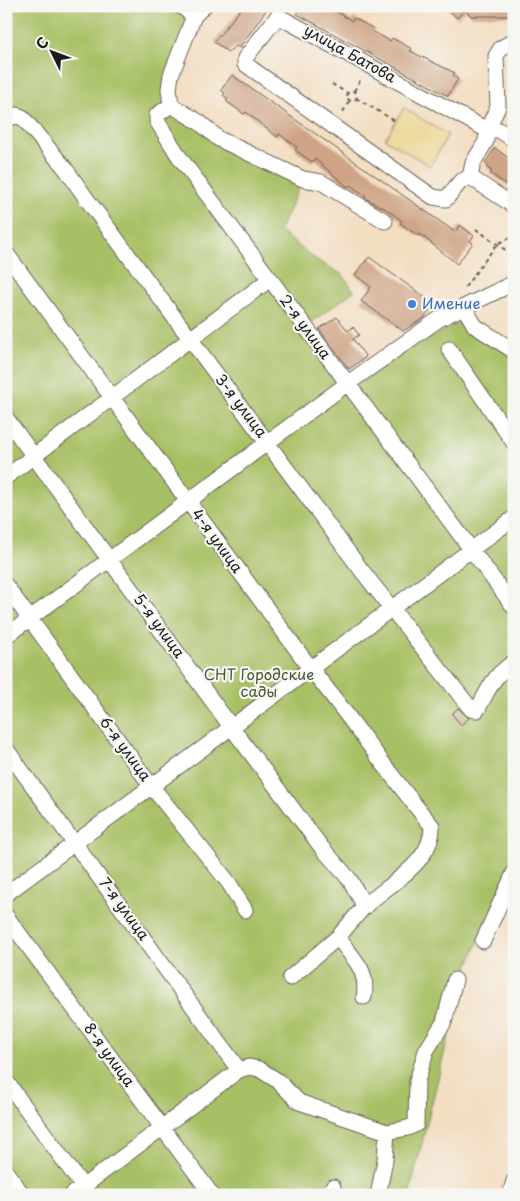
<svg xmlns="http://www.w3.org/2000/svg" width="520" height="1201" font-family="'Playpen Sans',sans-serif">
<style>
.green{fill:#a8c065;stroke:#626e40}
.sand{fill:#eeda9e;stroke:#857b5d}
.building{fill:#cfa486}
.lines{fill:none;stroke-linecap:round;stroke-linejoin:round}
.minor-casing{stroke:#676056;stroke-width:17}
.path{stroke:#676056;stroke-width:2;stroke-dasharray:4 4;stroke-linecap:butt}
.minor{stroke:#fff;stroke-width:15}
.shop-dot{fill:#3f7fe0;stroke:#f6f6f2;stroke-width:2}
.labels{text-anchor:middle;stroke-width:4.5;stroke-linejoin:round;paint-order:stroke}
.street-label{font-size:15px;fill:#1c1c1c;stroke:#f6f6f2}
.shop-label{font-size:15px;fill:#366cbe;stroke:#f6f6f2;text-anchor:start}
.park-label{font-size:15px;fill:#4d5536;stroke:#f6f6f2}
</style>
<rect width="100%" height="100%" fill="#f6f6f2"/>
<filter id="ink" filterUnits="userSpaceOnUse"><feTurbulence type="fractalNoise" baseFrequency=".02" numOctaves="2"/><feDisplacementMap in="SourceGraphic" scale="10" xChannelSelector="R" yChannelSelector="G"/><feConvolveMatrix kernelMatrix="1 2 1 2 8 2 1 2 1" color-interpolation-filters="sRGB"/></filter>
<filter id="wash" filterUnits="userSpaceOnUse"><feTurbulence type="fractalNoise" baseFrequency=".0096" numOctaves="4" result="noise"/><feDisplacementMap in="SourceGraphic" scale="20" xChannelSelector="R" yChannelSelector="G"/><feGaussianBlur stdDeviation="1.12" result="paint"/><feColorMatrix in="noise" values="0 0 0 0 0 0 0 0 0 0 0 0 0 0 0 0 0 1.4 0 .05"/><feComposite in="paint" operator="in"/></filter>
<g filter="url(#wash)">
<rect width="100%" height="100%" fill="#f3dec2"/>
<path class="green" d="M 6,6 L 204,6 L 190,25 L 171,104 L 303,179 L 279,231 L 318,261 L 343,275 L 354,291 L 308,325 L 352,389 L 408,350 L 462,321 L 514,354 L 514,858 L 463,978 L 409,1195 L 6,1195 Z"/>
<path class="sand" d="M 404,108 L 448,135 L 430,166 L 385,139 Z"/>
<g id="blocks">
<path class="building" d="M 243,6 L 269,6 L 239,48 L 236,46 L 228,52 L 214,42 Z
M 302,6 L 332,6 L 337,9 L 336,11 L 352,21 L 354,18 L 374,29 L 372,31 L 390,41 L 392,38 L 412,49 L 410,51 L 455,73 L 453,76 L 458,79 L 448,96 L 297,14 Z
M 445,6 L 514,6 L 514,16 L 471,16 L 465,10 L 457,18 Z
M 232,75 L 455,232 L 460,225 L 474,236 L 470,241 L 473,243 L 457,264 L 420,234 L 418,236 L 400,223 L 402,221 L 389,211 L 365,198 L 366,196 L 350,185 L 348,187 L 315,159 L 312,162 L 295,150 L 297,147 L 279,134 L 277,137 L 246,112 L 244,114 L 226,101 L 228,99 L 223,95 L 225,93 L 221,90 Z
M 495,148 L 514,162 L 514,186 L 510,183 L 508,186 L 490,173 L 492,171 L 487,168 L 489,166 L 485,163 Z
M 369,257 L 434,304 L 424,318 L 403,331 L 361,301 L 371,287 L 355,275 Z
M 337,317 L 348,331 L 353,327 L 359,335 L 353,339 L 366,357 L 349,369 L 319,329 Z
M 458,708 L 469,718 L 461,725 L 452,714 Z"/>
</g>
</g>
<g filter="url(#ink)">
<use href="#blocks" fill-opacity="0" stroke="#676056" stroke-width="1"/>
<g class="lines">
<defs>
<path id="minor" d="M 181,6 L 194,16
M 204,6 L 194,16 L 171,75 L 169,89 L 171,105 L 199,122 L 219,139 L 303,179 L 321,182 L 385,221
M 514,41 L 501,48 L 496,56 L 498,107 L 487,130 L 486,141 L 473,163 L 470,177 L 514,206
M 171,105 L 157,115 L 157,121 L 180,158 L 514,607
M 6,120 L 17,115 L 22,117 L 65,168 L 86,198 L 362,571 L 471,709 L 477,710 C 491,686 491,678 514,662
M 487,130 L 499,130 L 514,140
M 470,177 L 460,182 L 446,199 L 433,197 L 245,64 L 245,58 L 278,16 L 487,130
M 6,253 L 311,669 C 353,720 389,775 432,826 C 433,863 387,885 364,907 C 355,917 347,927 338,937 C 352,959 369,968 364,997
M 464,307 L 475,326 L 514,351
M 449,349 L 514,443
M 6,418 L 232,728 L 322,848 L 350,880 L 365,907
M 6,477 L 270,279
M 6,586 L 152,787 L 229,883 L 245,910
M 6,636 L 344,386 L 439,319 L 514,283
M 6,749 L 239,1070
M 6,894 L 514,518
M 6,916 L 212,1195
M 483,941 L 514,873
M 290,978 L 338,937
M 6,1081 L 89,1195
M 6,1172 L 23,1195
M 72,1195 L 239,1070 L 249,1067 L 259,1069 L 278,1081 L 299,1102 L 387,1132
M 333,1195 L 333,1187
M 378,1195 L 385,1160 L 387,1132 L 408,1128 L 416,1124 L 417,1081 L 426,1051 L 444,1022 L 455,980
M 510,1195 L 514,1181"/>
</defs>
<use href="#minor" class="minor-casing"/>
<path class="path" d="M 332,84 L 347,93
M347 96a5 5 0 1 1 10 0a5 5 0 1 1-10 0Z
M 354,91 L 361,79
M 356,98 L 395,121
M 343,112 L 349,101
M 476,229 L 514,256
M 465,287 L 497,244 L 514,236"/>
<use href="#minor" class="minor"/>
</g>
</g>
<circle class="shop-dot" cx="412" cy="304" r="5"/>
<g class="labels">
<g class="street-label">
<text transform="translate(350 54) rotate(29)" y="5">улица Батова</text>
<text transform="translate(305 327) rotate(54)" y="5">2-я улица</text>
<text transform="translate(241 406) rotate(53)" y="5">3-я улица</text>
<text transform="translate(217 541) rotate(54)" y="5">4-я улица</text>
<text transform="translate(159 626) rotate(54)" y="5">5-я улица</text>
<text transform="translate(125 749) rotate(54)" y="5">6-я улица</text>
<text transform="translate(124 909) rotate(54)" y="5">7-я улица</text>
<text transform="translate(109 1055) rotate(54)" y="5">8-я улица</text>
</g>
<g class="shop-label">
<text x="422" y="309">Имение</text>
</g>
<g class="park-label">
<text x="259" y="680">СНТ Городские<tspan x="259" dy="17">сады</tspan></text>
</g>
</g>
<rect width="520" height="1201" fill="none" stroke="#f6f6f2" stroke-width="25"/>
<g transform="translate(52 52) rotate(312)" stroke="#f6f6f2" stroke-width="4" paint-order="stroke">
<path d="M0-4L9 19L0 12L-9 19Z" fill="#1c1c1c"/>
<text y="-8" font-size="14" font-weight="bold" text-anchor="middle" fill="#1c1c1c">С</text>
</g>
</svg>
